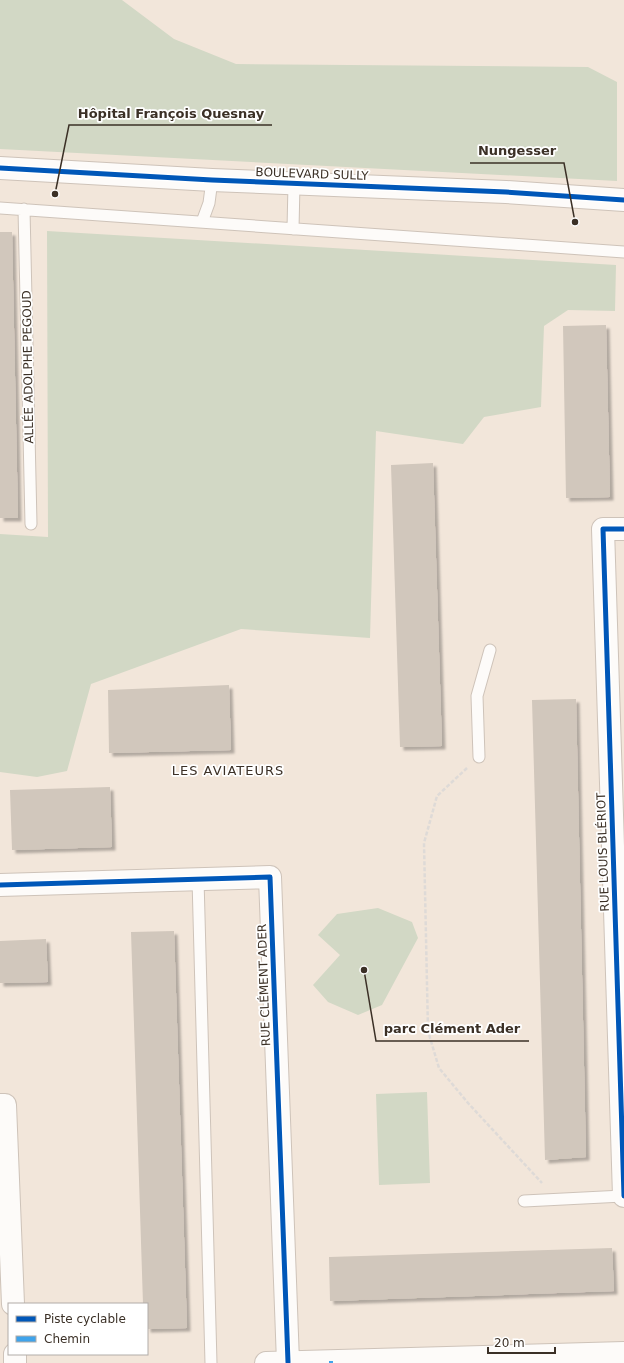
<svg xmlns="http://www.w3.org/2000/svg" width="624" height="1363" font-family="'DejaVu Sans',sans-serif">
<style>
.green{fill:#d2d8c5}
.building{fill:#d1c7bc;filter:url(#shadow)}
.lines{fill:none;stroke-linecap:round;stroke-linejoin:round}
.lane-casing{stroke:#cec3b9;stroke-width:13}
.street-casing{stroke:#cec3b9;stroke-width:24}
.secondary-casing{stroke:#cec3b9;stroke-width:24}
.path{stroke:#dedad7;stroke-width:2.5;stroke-dasharray:4 2;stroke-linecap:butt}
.lane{stroke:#fdfbf9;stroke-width:11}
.street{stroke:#fdfbf9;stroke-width:22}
.secondary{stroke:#fdfbf9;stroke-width:22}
.quiet{stroke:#3fa3eb;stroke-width:4;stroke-dasharray:8 4;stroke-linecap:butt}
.cycleway-casing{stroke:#fff;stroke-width:8}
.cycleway{stroke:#0057b8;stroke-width:5}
.labels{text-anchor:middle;stroke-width:3.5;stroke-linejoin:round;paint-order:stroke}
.street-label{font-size:12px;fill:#3b3026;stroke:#fff}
.neighbourhood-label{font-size:13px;letter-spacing:1px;fill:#3b3026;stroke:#fff}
.leader{fill:none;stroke:#3b3026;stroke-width:1.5}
.callout-dot{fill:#3b3026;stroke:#fff;stroke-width:1.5}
.callout-label{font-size:13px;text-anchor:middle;font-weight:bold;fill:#3b3026;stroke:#fff;stroke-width:3.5;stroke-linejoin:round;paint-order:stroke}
</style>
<defs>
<filter id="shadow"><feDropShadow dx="3.5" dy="3.5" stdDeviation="1" flood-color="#0004"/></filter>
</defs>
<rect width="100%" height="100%" fill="#f2e6da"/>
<path class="green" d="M 0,0 L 122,0 L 174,39 L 236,64 L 588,67 L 617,82 L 617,181 L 0,149 Z
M 47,231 L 616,265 L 615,311 L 568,310 L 544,326 L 541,407 L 484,417 L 463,444 L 376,431 L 370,638 L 241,629 L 91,684 L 67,771 L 37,777 L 0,772 L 0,534 L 48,537 Z
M 378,908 L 412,922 L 418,938 L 382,1005 L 358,1015 L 328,1002 L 313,985 L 340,955 L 318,935 L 337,914 Z
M 427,1092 L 430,1183 L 379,1185 L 376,1094 Z"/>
<path class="building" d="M 0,232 L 12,232 L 18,518 L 0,518 Z
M 606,325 L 610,497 L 566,498 L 563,326 Z
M 433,463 L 442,746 L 400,747 L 391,465 Z
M 229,685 L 231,750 L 109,753 L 108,690 Z
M 576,699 L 586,1157 L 545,1160 L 532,700 Z
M 110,787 L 112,847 L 12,850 L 10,790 Z
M 174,931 L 187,1328 L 147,1329 L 147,1304 L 143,1304 L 131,932 Z
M 46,939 L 48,982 L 0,983 L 0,941 Z
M 612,1248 L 614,1291 L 330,1301 L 329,1257 Z"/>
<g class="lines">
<defs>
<path id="lane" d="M 0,208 L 624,252
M 24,209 L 31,524
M 202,222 L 209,203 L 212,180
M 293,229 L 294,184
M 479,757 L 477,696 L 490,650
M 198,879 L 211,1363
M 524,1201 L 623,1196"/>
<path id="street" d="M 624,529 L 603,529 L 624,1196
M 0,885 L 270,877 L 288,1362
M 0,1105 L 5,1105 L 13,1304
M 15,1354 L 15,1363
M 266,1363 L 624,1353"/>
<path id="secondary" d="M 0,168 L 212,180 L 506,192 L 624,200"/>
</defs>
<use href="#lane" class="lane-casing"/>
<use href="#street" class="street-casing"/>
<use href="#secondary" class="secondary-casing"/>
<path class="path" d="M 467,768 L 437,796 L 424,843 L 428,1031 L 439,1068 L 468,1103 L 542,1183"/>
<use href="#lane" class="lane"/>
<use href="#street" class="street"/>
<use href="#secondary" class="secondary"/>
<path class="quiet" d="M 331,1361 L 331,1363"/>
<defs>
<path id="cycleway" d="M 0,168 L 212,180 L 506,192 L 624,200
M 624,529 L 603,529 L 624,1196
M 0,885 L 270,877 L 288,1362"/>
</defs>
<use href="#cycleway" class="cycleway-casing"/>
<use href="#cycleway" class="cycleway"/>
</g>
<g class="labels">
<g class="street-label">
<text transform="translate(312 174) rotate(2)" y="4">BOULEVARD SULLY</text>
<text transform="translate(28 367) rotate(-91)" y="4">ALLÉE ADOLPHE PEGOUD</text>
<text transform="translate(603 852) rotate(-92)" y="4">RUE LOUIS BLÉRIOT</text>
<text transform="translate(264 985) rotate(-92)" y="4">RUE CLÉMENT ADER</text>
</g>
<g class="neighbourhood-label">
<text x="228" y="775">LES AVIATEURS</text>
</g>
</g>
<path class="leader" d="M55 194L69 125H272M575 222L564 163H470M364 970L376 1041H529"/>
<g class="callout-dot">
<circle cx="55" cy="194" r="4"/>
<circle cx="575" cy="222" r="4"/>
<circle cx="364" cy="970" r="4"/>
</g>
<g class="callout-label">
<text x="171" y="118">Hôpital François Quesnay</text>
<text x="517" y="155">Nungesser</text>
<text x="452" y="1033">parc Clément Ader</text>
</g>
<rect x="8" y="1303" width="140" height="52" fill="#ffffff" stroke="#b1aca8"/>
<rect x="16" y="1316" width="20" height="6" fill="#0057b8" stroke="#b1aca8"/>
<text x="44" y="1323" font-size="12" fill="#3b3026">Piste cyclable</text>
<rect x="16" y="1336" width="20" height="6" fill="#3fa3eb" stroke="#b1aca8"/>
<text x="44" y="1343" font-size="12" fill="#3b3026">Chemin</text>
<path d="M488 1347v6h67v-6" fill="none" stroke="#3b3026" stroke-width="2"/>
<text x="494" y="1347" font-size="12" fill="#3b3026" stroke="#ffffff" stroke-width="3" paint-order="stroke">20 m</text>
</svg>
